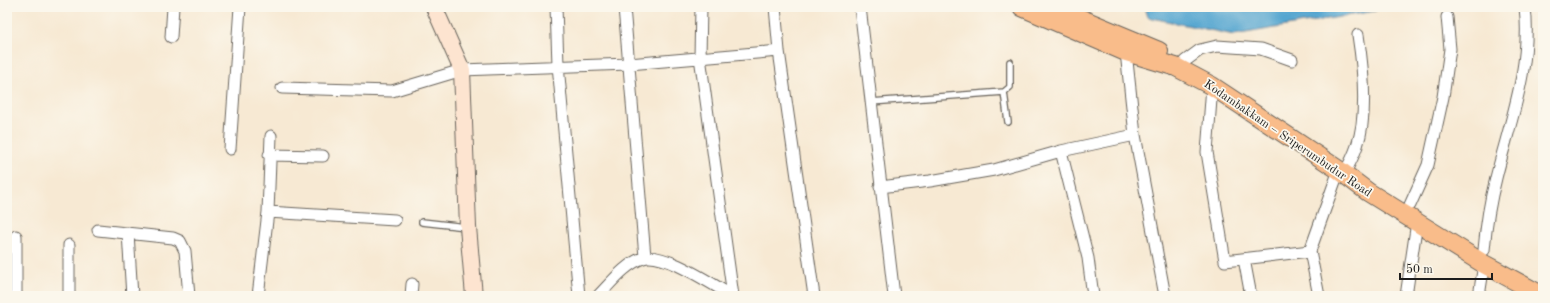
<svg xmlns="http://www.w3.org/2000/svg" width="1550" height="303" font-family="'Old Standard TT',serif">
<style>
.water{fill:#55a6d0;stroke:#386176}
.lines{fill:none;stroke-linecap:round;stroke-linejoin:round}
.lane-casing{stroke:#69645c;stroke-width:8}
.street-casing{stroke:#69645c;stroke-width:13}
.secondary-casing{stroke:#69645c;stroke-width:18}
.primary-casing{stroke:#69645c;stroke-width:20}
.lane{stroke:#fff;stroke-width:5.5}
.street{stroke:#fff;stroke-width:11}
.secondary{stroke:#fde4d0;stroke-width:16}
.primary{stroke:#f9bc8a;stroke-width:18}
.labels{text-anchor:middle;stroke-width:3.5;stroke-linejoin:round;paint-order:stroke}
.street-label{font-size:12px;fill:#1c1c1c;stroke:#fbf7ec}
</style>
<rect width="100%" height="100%" fill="#fbf7ec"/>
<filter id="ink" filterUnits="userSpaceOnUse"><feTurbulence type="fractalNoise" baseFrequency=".025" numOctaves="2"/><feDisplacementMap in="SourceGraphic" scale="8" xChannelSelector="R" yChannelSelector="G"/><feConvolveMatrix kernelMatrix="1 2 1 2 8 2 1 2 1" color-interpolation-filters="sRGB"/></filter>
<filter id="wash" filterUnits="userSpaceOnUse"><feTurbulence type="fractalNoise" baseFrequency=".012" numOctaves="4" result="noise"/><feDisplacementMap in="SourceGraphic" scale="16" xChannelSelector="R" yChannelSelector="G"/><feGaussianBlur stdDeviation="0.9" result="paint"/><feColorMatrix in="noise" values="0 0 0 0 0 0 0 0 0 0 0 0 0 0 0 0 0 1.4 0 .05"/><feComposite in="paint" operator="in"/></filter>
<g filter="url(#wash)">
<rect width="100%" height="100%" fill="#f7e9d3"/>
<path class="water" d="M 1144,7 L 1382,7 L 1375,11 L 1234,35 L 1147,17 Z"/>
</g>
<g filter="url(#ink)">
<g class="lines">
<defs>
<path id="lane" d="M 1004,92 L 1008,122
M 871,102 L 1004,92 L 1010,87 L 1010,62
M 422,222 L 466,227"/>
<path id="street" d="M 556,7 L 558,65 L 579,296
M 624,7 L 645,257
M 701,7 L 700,57 L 733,296
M 775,7 L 779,51 L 814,296
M 860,7 L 894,296
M 171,37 L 173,7
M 1126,52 L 1135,135 L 1165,296
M 1185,61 L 1200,50 L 1217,46 L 1261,49 L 1292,60
M 1212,86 L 1207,152 L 1225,261 L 1310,251
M 282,88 L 392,91 L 462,70 L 629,64 L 779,51
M 230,149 L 240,7
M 269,155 L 323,156
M 1344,174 C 1349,165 1354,155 1357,146 C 1368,115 1363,67 1358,35
M 880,187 L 930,181 L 994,170 L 1061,151
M 1410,205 L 1428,165 L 1443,97 L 1450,49 L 1447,17
M 268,212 L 395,220
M 98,230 L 173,238 L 180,241 L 185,251 L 189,296
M 128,233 L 132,296
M 16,236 L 16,296
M 69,245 L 69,296
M 1484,250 C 1486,226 1490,201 1496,178 C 1510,121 1532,66 1525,7
M 1244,259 L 1251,296
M 258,296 L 268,212 L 271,136
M 411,296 L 412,284
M 598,296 C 611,283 625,264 643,258 C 664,251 714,286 733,296
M 1093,296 L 1088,258 L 1061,151 L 1135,135
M 1319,296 L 1310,251 L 1339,170
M 1406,296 L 1417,222
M 1479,296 L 1484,264"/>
<path id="secondary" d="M 434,7 L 462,70 L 468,227 L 474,296"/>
<path id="primary" d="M 1022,7 L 1126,52 L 1176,67 L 1212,86 L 1339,170 L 1368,192 L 1484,264 L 1543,296
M 1053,7 L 1159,51"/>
</defs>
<use href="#lane" class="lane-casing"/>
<use href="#street" class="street-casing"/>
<use href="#secondary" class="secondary-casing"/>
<use href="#primary" class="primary-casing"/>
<use href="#lane" class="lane"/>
<use href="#street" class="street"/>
<use href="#secondary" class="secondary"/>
<use href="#primary" class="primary"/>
</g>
</g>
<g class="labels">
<g class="street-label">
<text transform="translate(1288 138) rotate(34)" y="4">Kodambakkam – Sriperumbudur Road</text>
</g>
</g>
<rect width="1550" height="303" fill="none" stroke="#fbf7ec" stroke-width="24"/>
<path d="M1400 273v6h92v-6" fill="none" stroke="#1c1c1c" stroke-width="2"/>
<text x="1406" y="273" font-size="12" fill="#1c1c1c" stroke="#fbf7ec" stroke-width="3" paint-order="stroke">50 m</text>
</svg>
